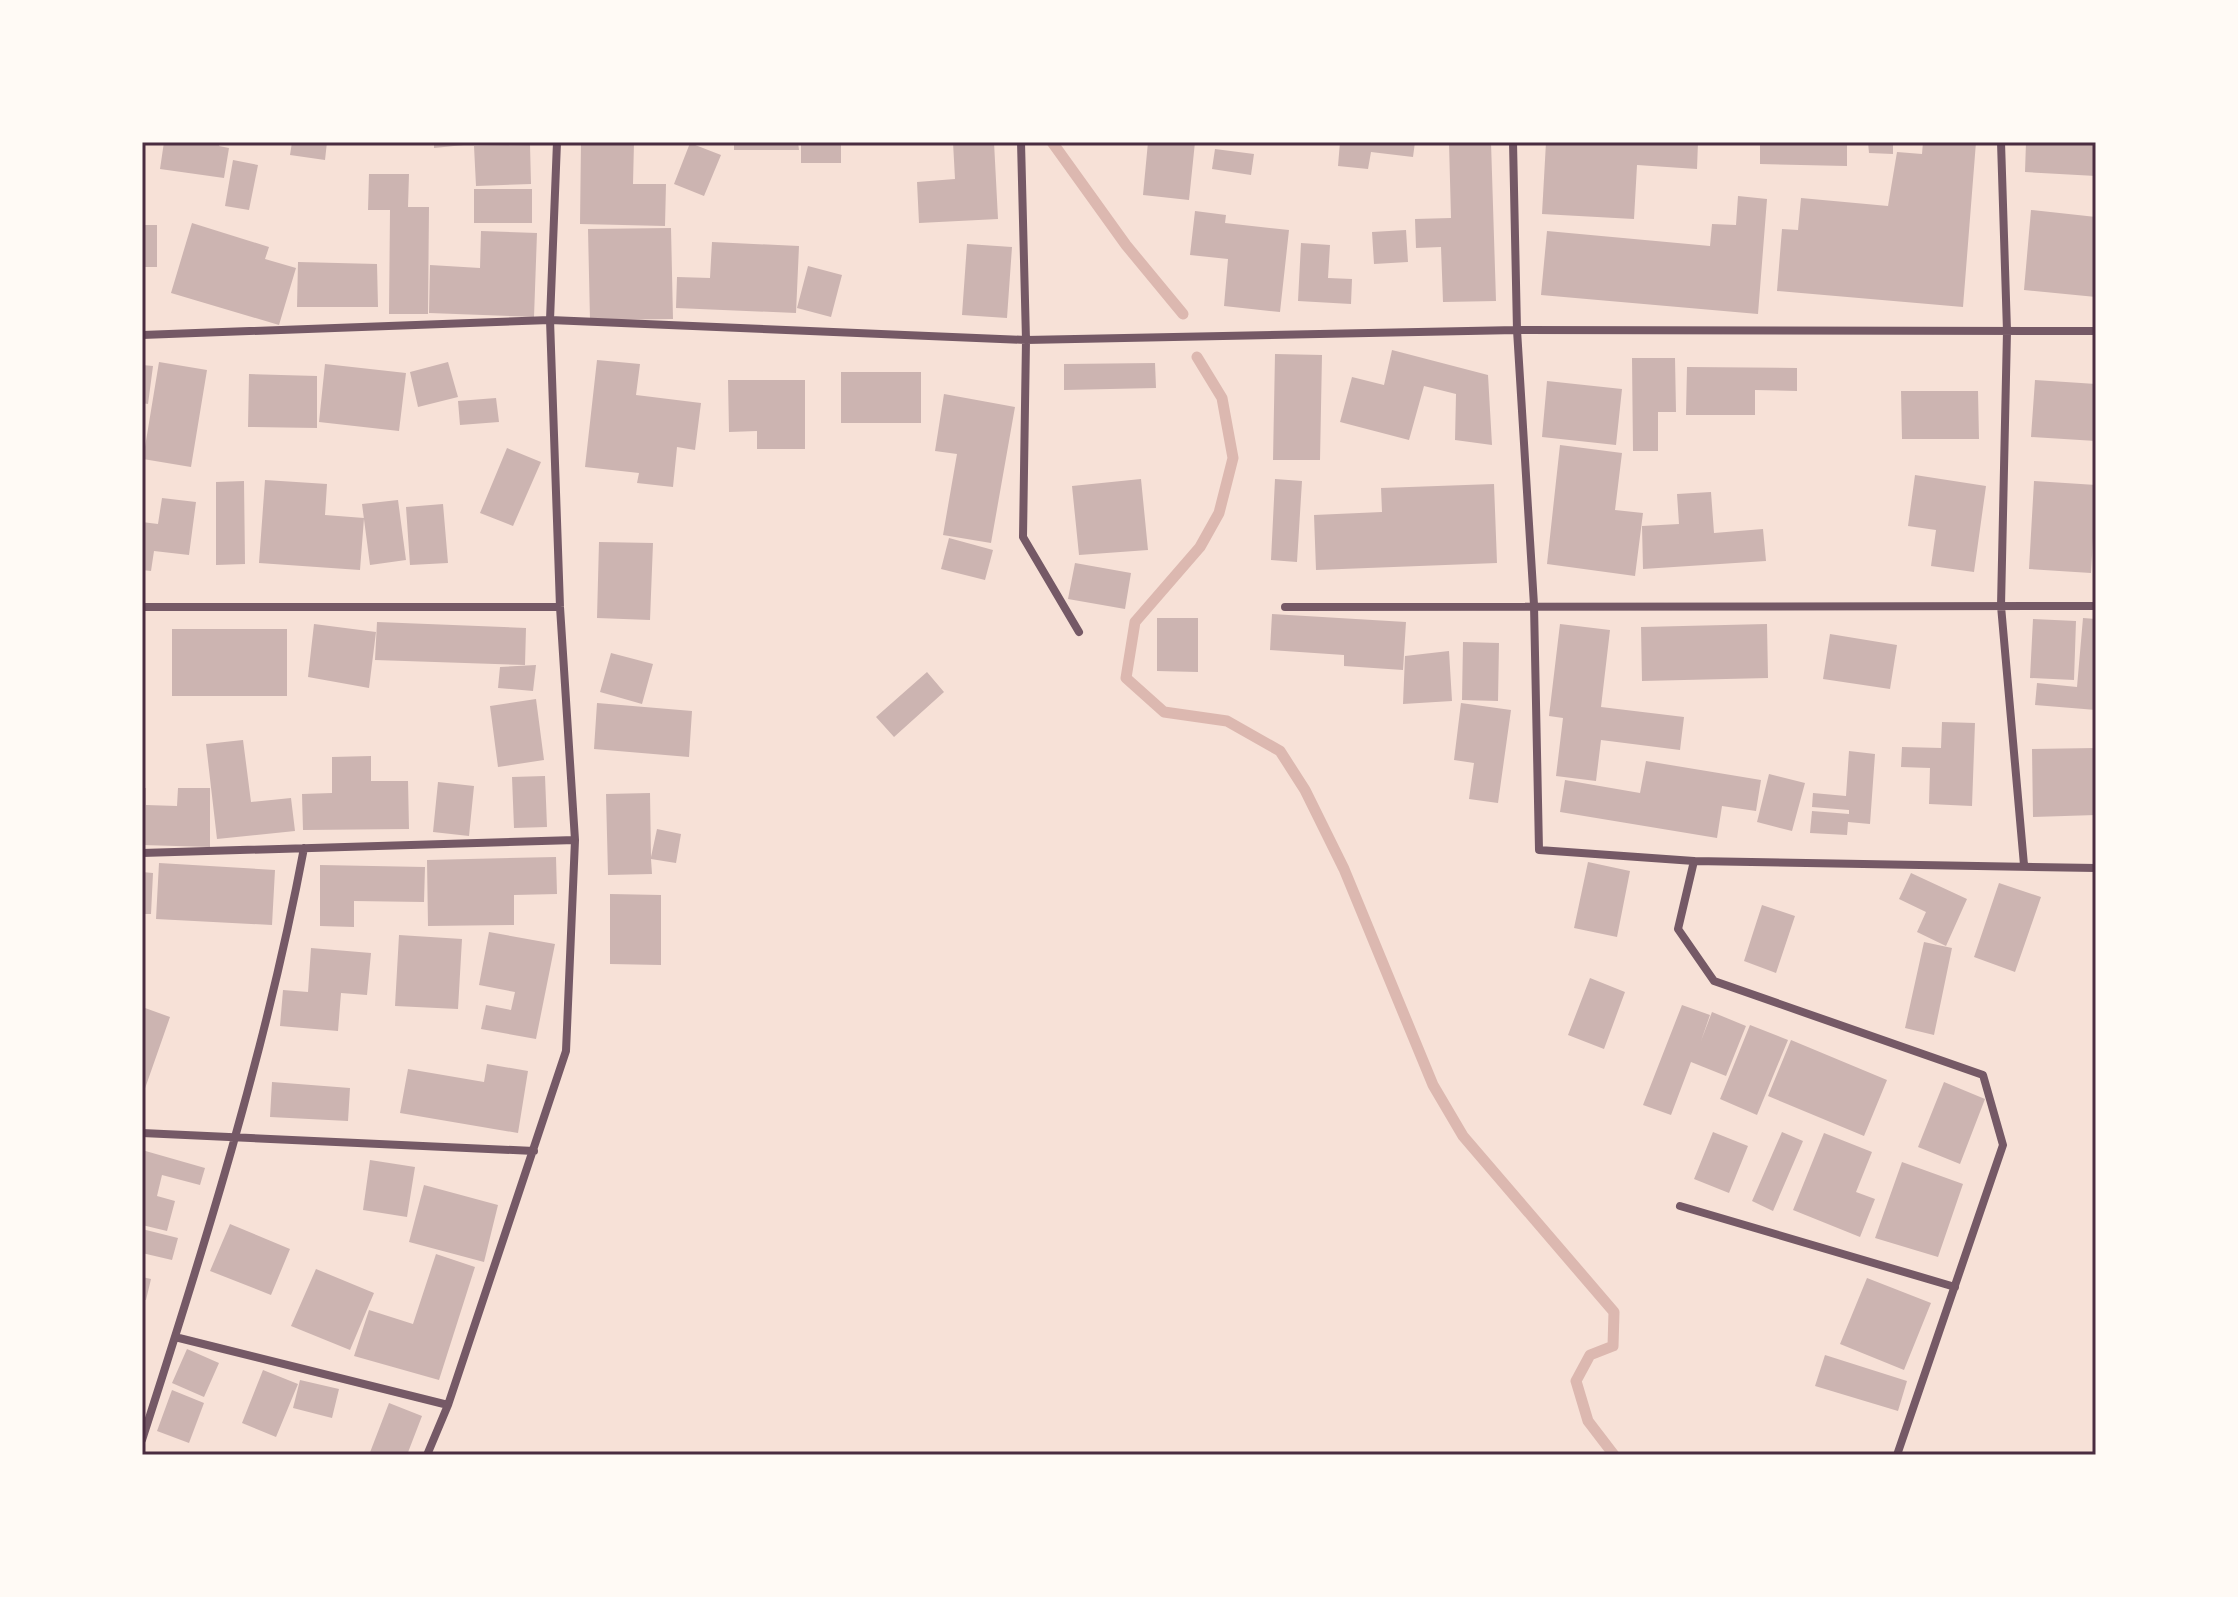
<svg xmlns="http://www.w3.org/2000/svg" width="2238" height="1597" font-family="'Archivo Narrow',sans-serif">
<style>
.lines{fill:none;stroke-linecap:round;stroke-linejoin:round}
.stream{stroke:#dcb8b0;stroke-width:11}
.building{fill:#ccb4b1}
.minor{stroke:#755966;stroke-width:8}
.neatline{fill:none;stroke:#4a2c40;stroke-width:3}
</style>
<rect width="100%" height="100%" fill="#f7e1d7"/>
<g class="lines">
<path class="stream" d="M 1052,142 L 1126,245 L 1183,314
M 1197,357 L 1222,398 L 1233,458 L 1219,513 L 1200,547 L 1135,622 L 1126,678 L 1164,712 L 1227,721 L 1280,751 L 1305,790 L 1344,869 L 1433,1085 L 1463,1136 L 1614,1312 L 1613,1346 L 1590,1355 L 1576,1381 L 1588,1421 L 1614,1455"/>
</g>
<path class="building" d="M 164,142 L 220,142 L 219,146 L 229,148 L 224,178 L 160,169 Z
M 292,142 L 327,142 L 325,160 L 290,155 Z
M 434,142 L 474,142 L 474,144 L 434,148 Z
M 581,142 L 634,142 L 633,184 L 666,184 L 665,226 L 580,224 Z
M 734,142 L 798,142 L 799,150 L 734,150 Z
M 801,142 L 841,142 L 841,163 L 801,163 Z
M 953,142 L 994,142 L 998,219 L 919,223 L 917,182 L 955,179 Z
M 1148,142 L 1195,142 L 1189,200 L 1143,195 Z
M 1340,142 L 1415,142 L 1413,157 L 1371,152 L 1368,169 L 1338,166 Z
M 1491,142 L 1496,301 L 1443,302 L 1441,247 L 1416,248 L 1415,219 L 1451,218 L 1449,143 Z
M 1546,142 L 1698,142 L 1697,169 L 1637,165 L 1634,219 L 1542,214 Z
M 1760,142 L 1847,142 L 1847,166 L 1760,164 Z
M 1868,142 L 1893,142 L 1893,154 L 1869,153 Z
M 1923,142 L 1976,142 L 1963,307 L 1777,291 L 1782,229 L 1798,230 L 1801,198 L 1888,206 L 1897,152 L 1922,154 Z
M 2026,142 L 2096,142 L 2096,176 L 2025,172 Z
M 690,143 L 721,155 L 704,196 L 674,184 Z
M 530,145 L 531,184 L 476,186 L 474,146 Z
M 1215,149 L 1254,154 L 1251,175 L 1212,169 Z
M 233,160 L 258,165 L 249,210 L 225,206 Z
M 369,174 L 409,174 L 408,207 L 429,207 L 428,314 L 389,314 L 390,210 L 368,210 Z
M 474,189 L 532,189 L 532,223 L 474,223 Z
M 1738,196 L 1767,199 L 1758,314 L 1541,295 L 1547,231 L 1710,246 L 1712,224 L 1736,225 Z
M 2031,210 L 2096,217 L 2096,297 L 2024,290 Z
M 1195,211 L 1226,215 L 1225,223 L 1289,230 L 1280,312 L 1224,306 L 1228,259 L 1190,255 Z
M 192,223 L 269,247 L 265,259 L 296,268 L 279,325 L 171,293 Z
M 142,225 L 157,225 L 157,267 L 142,267 Z
M 671,228 L 673,319 L 590,320 L 588,229 Z
M 1406,230 L 1408,262 L 1374,264 L 1372,232 Z
M 481,231 L 537,233 L 534,317 L 429,313 L 430,265 L 480,268 Z
M 712,242 L 799,246 L 796,313 L 676,308 L 677,277 L 710,278 Z
M 1301,243 L 1330,245 L 1328,278 L 1352,279 L 1351,304 L 1298,301 Z
M 967,244 L 1012,247 L 1007,318 L 962,315 Z
M 298,262 L 377,264 L 378,307 L 297,307 Z
M 808,266 L 842,275 L 831,317 L 797,308 Z
M 1392,350 L 1488,375 L 1492,445 L 1455,440 L 1456,394 L 1424,386 L 1409,440 L 1340,422 L 1352,377 L 1384,385 Z
M 1275,354 L 1322,355 L 1320,460 L 1273,460 Z
M 1632,358 L 1675,358 L 1676,412 L 1658,412 L 1658,451 L 1633,451 Z
M 597,360 L 640,364 L 636,395 L 701,403 L 695,450 L 677,447 L 673,487 L 637,483 L 639,473 L 585,467 Z
M 159,362 L 207,370 L 191,467 L 143,459 Z
M 448,362 L 458,397 L 418,407 L 410,372 Z
M 1155,363 L 1156,388 L 1064,390 L 1064,364 Z
M 325,364 L 406,373 L 399,431 L 319,422 Z
M 142,365 L 153,366 L 148,404 L 142,403 Z
M 1687,367 L 1797,368 L 1797,391 L 1755,390 L 1755,415 L 1686,415 Z
M 841,372 L 921,372 L 921,423 L 841,423 Z
M 249,374 L 317,376 L 317,428 L 248,427 Z
M 728,380 L 805,380 L 805,449 L 757,449 L 757,431 L 729,432 Z
M 2035,380 L 2096,384 L 2096,441 L 2031,437 Z
M 1547,381 L 1622,389 L 1616,445 L 1542,437 Z
M 1901,391 L 1978,391 L 1979,439 L 1902,439 Z
M 944,394 L 1015,407 L 991,543 L 943,535 L 957,454 L 935,451 Z
M 496,398 L 499,422 L 460,425 L 458,401 Z
M 1560,445 L 1622,453 L 1615,510 L 1643,513 L 1635,576 L 1547,564 Z
M 507,448 L 541,462 L 513,526 L 480,513 Z
M 1915,475 L 1986,486 L 1974,572 L 1931,566 L 1936,530 L 1908,526 Z
M 1141,479 L 1148,550 L 1079,555 L 1072,486 Z
M 1275,479 L 1302,481 L 1297,562 L 1271,560 Z
M 265,480 L 327,484 L 325,515 L 364,518 L 360,570 L 259,563 Z
M 244,481 L 245,564 L 216,565 L 216,482 Z
M 2034,481 L 2096,485 L 2091,573 L 2029,569 Z
M 1494,484 L 1497,563 L 1316,570 L 1314,515 L 1382,512 L 1381,488 Z
M 1711,492 L 1714,533 L 1763,529 L 1766,561 L 1643,569 L 1642,526 L 1679,524 L 1677,494 Z
M 162,498 L 196,502 L 189,555 L 154,551 L 151,571 L 142,570 L 142,522 L 158,524 Z
M 398,500 L 406,560 L 370,565 L 362,504 Z
M 443,504 L 448,563 L 410,565 L 406,507 Z
M 949,538 L 993,550 L 985,580 L 941,569 Z
M 599,542 L 653,543 L 650,620 L 597,618 Z
M 1075,563 L 1131,573 L 1125,609 L 1068,599 Z
M 1272,614 L 1406,622 L 1403,670 L 1344,666 L 1344,655 L 1270,650 Z
M 1157,618 L 1198,618 L 1198,672 L 1157,671 Z
M 2083,618 L 2096,619 L 2096,710 L 2035,705 L 2037,683 L 2077,687 Z
M 2033,619 L 2076,621 L 2074,680 L 2030,678 Z
M 377,622 L 526,628 L 525,665 L 375,660 Z
M 314,624 L 376,632 L 369,688 L 308,677 Z
M 1560,624 L 1610,630 L 1601,707 L 1684,717 L 1680,750 L 1601,740 L 1596,781 L 1556,776 L 1563,718 L 1549,716 Z
M 1767,624 L 1768,678 L 1642,681 L 1641,627 Z
M 172,629 L 287,629 L 287,696 L 172,696 Z
M 1830,634 L 1897,645 L 1890,689 L 1823,679 Z
M 1463,642 L 1499,643 L 1498,701 L 1462,700 Z
M 1449,651 L 1452,701 L 1403,704 L 1405,656 Z
M 611,653 L 653,664 L 642,704 L 600,692 Z
M 536,665 L 533,691 L 498,688 L 500,667 Z
M 927,672 L 944,692 L 894,737 L 876,717 Z
M 536,699 L 544,760 L 498,767 L 490,706 Z
M 597,703 L 692,711 L 689,757 L 594,749 Z
M 1461,703 L 1511,710 L 1498,803 L 1469,799 L 1474,763 L 1454,760 Z
M 1942,722 L 1975,723 L 1972,806 L 1929,804 L 1930,768 L 1901,767 L 1902,747 L 1941,748 Z
M 243,740 L 251,802 L 291,798 L 295,831 L 217,839 L 206,744 Z
M 2095,748 L 2096,815 L 2033,817 L 2032,749 Z
M 1849,751 L 1875,754 L 1870,824 L 1848,822 L 1847,835 L 1810,833 L 1812,811 L 1849,814 L 1849,810 L 1812,807 L 1813,793 L 1846,796 Z
M 371,756 L 371,781 L 408,781 L 409,829 L 303,830 L 302,794 L 332,793 L 332,757 Z
M 1646,761 L 1761,780 L 1756,811 L 1722,806 L 1717,838 L 1560,812 L 1565,780 L 1640,793 Z
M 1769,774 L 1805,783 L 1792,831 L 1757,822 Z
M 545,776 L 547,827 L 514,828 L 512,777 Z
M 438,782 L 474,786 L 469,836 L 433,832 Z
M 142,788 L 146,788 L 146,805 L 177,806 L 178,788 L 210,788 L 210,847 L 142,845 Z
M 650,793 L 651,857 L 657,829 L 681,834 L 676,863 L 651,859 L 652,874 L 608,875 L 606,794 Z
M 556,857 L 557,894 L 514,895 L 514,925 L 428,926 L 427,860 Z
M 1588,862 L 1630,871 L 1617,937 L 1574,928 Z
M 159,863 L 275,870 L 272,925 L 156,919 Z
M 320,865 L 425,867 L 424,902 L 354,901 L 354,927 L 320,926 Z
M 142,872 L 153,873 L 151,914 L 142,914 Z
M 1911,873 L 1967,899 L 1946,946 L 1917,932 L 1926,912 L 1899,899 Z
M 1999,883 L 2041,897 L 2015,972 L 1974,957 Z
M 610,894 L 661,895 L 661,965 L 610,964 Z
M 1762,905 L 1795,916 L 1776,973 L 1744,961 Z
M 489,932 L 555,944 L 536,1039 L 481,1029 L 486,1005 L 511,1010 L 515,992 L 479,985 Z
M 399,935 L 462,939 L 458,1009 L 395,1006 Z
M 1924,942 L 1952,948 L 1934,1035 L 1905,1028 Z
M 311,948 L 371,953 L 367,995 L 341,993 L 338,1031 L 280,1026 L 283,990 L 308,992 Z
M 1590,978 L 1625,992 L 1604,1049 L 1568,1035 Z
M 1682,1005 L 1710,1015 L 1701,1041 L 1712,1012 L 1746,1026 L 1726,1076 L 1691,1062 L 1671,1115 L 1643,1105 Z
M 145,1008 L 170,1017 L 142,1097 L 142,1016 Z
M 1750,1025 L 1788,1040 L 1757,1115 L 1720,1099 Z
M 1791,1040 L 1887,1080 L 1864,1136 L 1768,1096 Z
M 487,1064 L 528,1071 L 518,1133 L 400,1113 L 408,1069 L 484,1082 Z
M 272,1082 L 350,1088 L 348,1121 L 270,1117 Z
M 1944,1082 L 1985,1099 L 1960,1164 L 1918,1147 Z
M 1713,1132 L 1748,1146 L 1729,1193 L 1694,1179 Z
M 1782,1132 L 1803,1141 L 1773,1211 L 1752,1201 Z
M 1824,1133 L 1872,1152 L 1856,1192 L 1875,1199 L 1860,1237 L 1793,1210 Z
M 142,1150 L 205,1168 L 200,1185 L 162,1175 L 157,1196 L 175,1201 L 167,1231 L 142,1225 Z
M 370,1160 L 415,1167 L 407,1217 L 363,1210 Z
M 1902,1162 L 1963,1184 L 1938,1257 L 1875,1238 Z
M 424,1185 L 498,1205 L 484,1262 L 409,1242 Z
M 230,1224 L 290,1249 L 271,1295 L 210,1271 Z
M 142,1229 L 178,1238 L 172,1260 L 142,1253 Z
M 436,1254 L 475,1267 L 439,1380 L 354,1356 L 369,1310 L 413,1324 Z
M 316,1269 L 374,1293 L 350,1350 L 291,1326 Z
M 142,1277 L 151,1279 L 146,1300 L 142,1300 Z
M 1867,1278 L 1931,1303 L 1904,1370 L 1840,1344 Z
M 187,1349 L 219,1363 L 204,1397 L 172,1383 Z
M 1825,1355 L 1907,1381 L 1898,1411 L 1815,1386 Z
M 263,1370 L 298,1384 L 276,1437 L 242,1423 Z
M 300,1380 L 339,1389 L 332,1418 L 293,1408 Z
M 172,1390 L 204,1403 L 189,1443 L 157,1431 Z
M 389,1403 L 422,1416 L 407,1455 L 369,1455 Z"/>
<g class="lines">
<path class="minor" d="M 1021,142 L 1026,340 L 1023,537 L 1079,632
M 1513,142 L 1517,330 L 1534,605 L 1539,850 L 1694,861 L 2096,868
M 2001,142 L 2007,331 L 2001,606 L 2024,865
M 142,335 L 550,320 L 1026,340 L 1517,330 L 2096,331
M 142,607 L 560,607
M 1285,607 L 2096,606
M 142,853 L 575,840
M 1694,861 L 1678,929 L 1714,981 L 1983,1075 L 2003,1145 L 1897,1455
M 142,1133 L 534,1151
M 1680,1206 L 1955,1287
M 175,1337 L 448,1405
M 142,1440 C 205,1245 266,1050 304,848
M 427,1455 L 448,1405 L 566,1051 L 575,840 L 560,607 L 550,320 L 557,142"/>
</g>
<rect width="2238" height="1597" fill="none" stroke="#fffaf5" stroke-width="288"/>
<rect x="144" y="144" width="1950" height="1309" class="neatline"/>
</svg>
